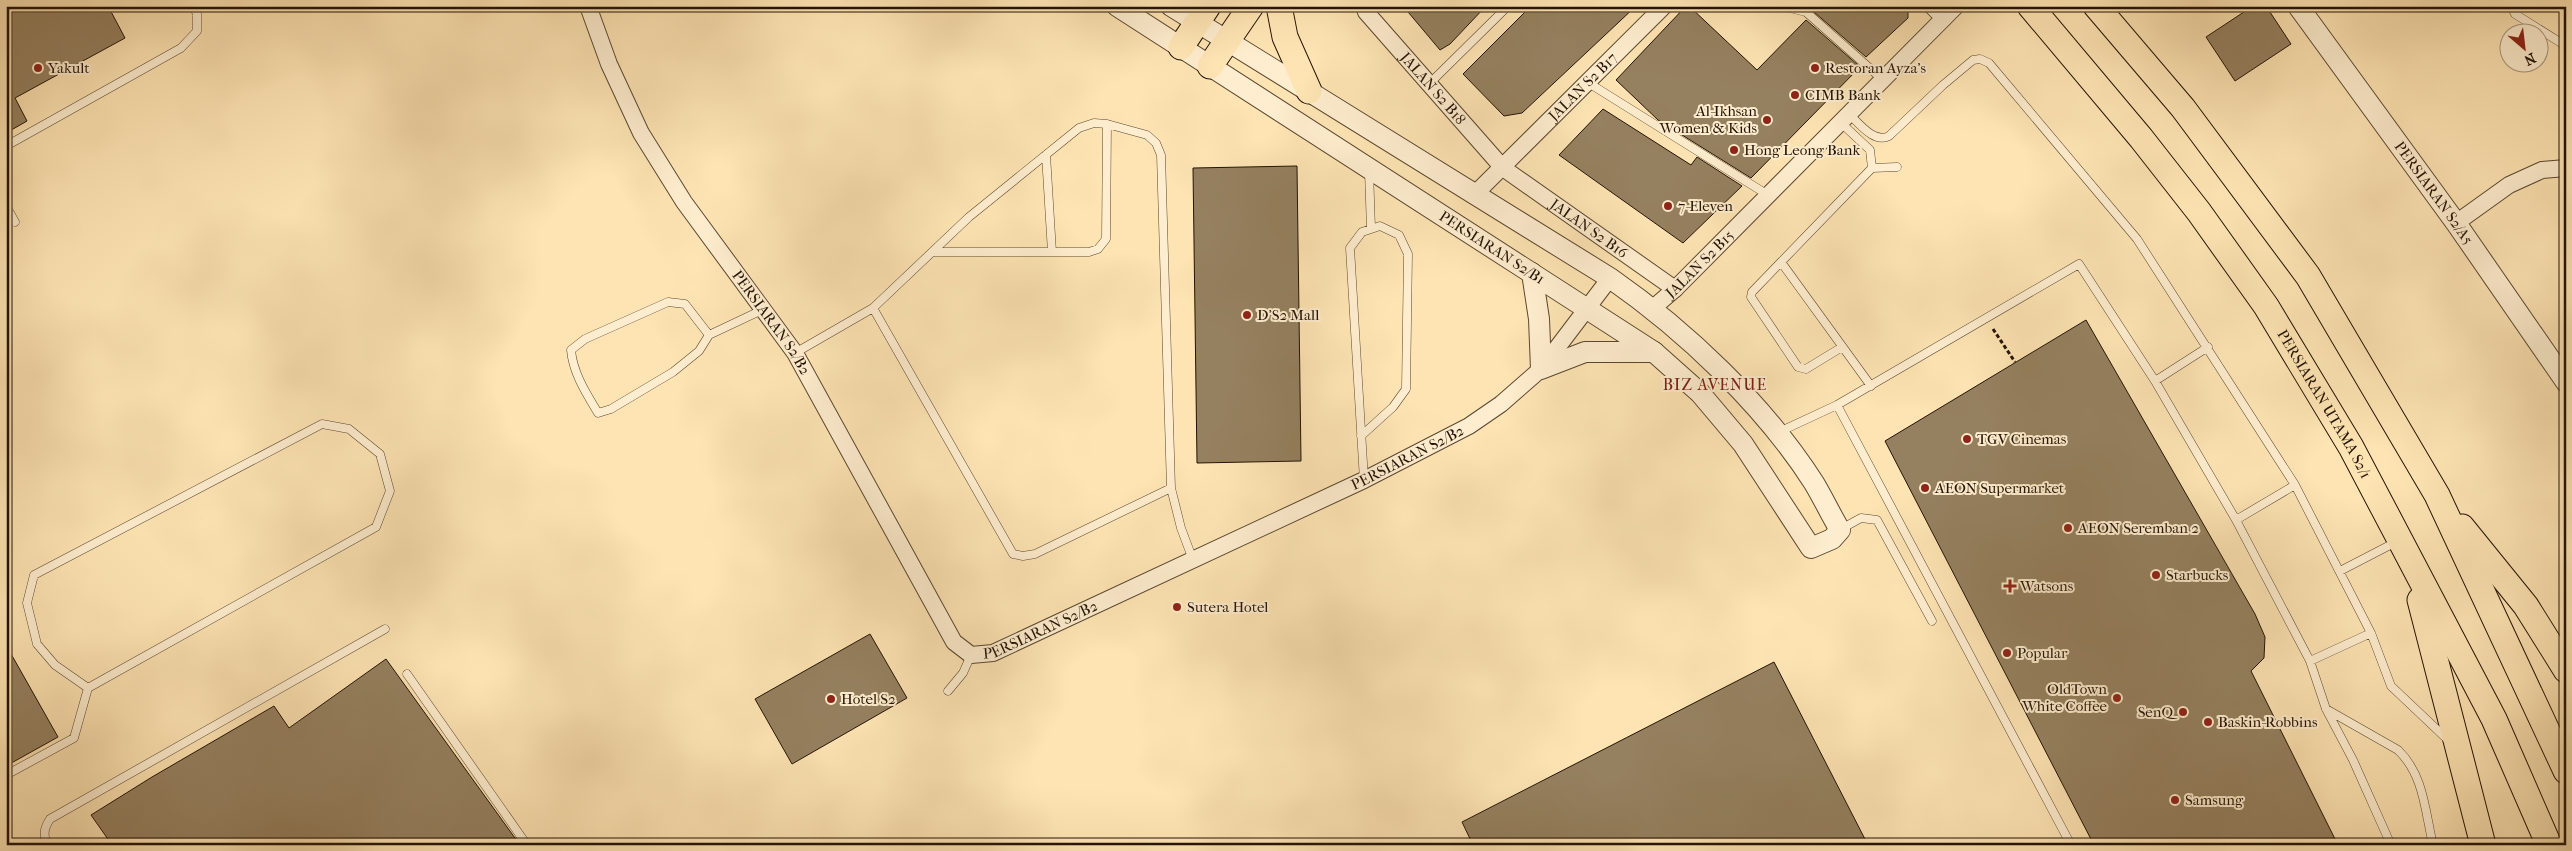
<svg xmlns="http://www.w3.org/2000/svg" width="2572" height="851" font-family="'IM FELL French Canon',serif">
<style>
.building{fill:#95805f;stroke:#231305}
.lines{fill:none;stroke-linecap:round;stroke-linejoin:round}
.service-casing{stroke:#5a4730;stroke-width:9}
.minor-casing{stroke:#5a4730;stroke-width:18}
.tertiary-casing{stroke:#5a4730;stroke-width:22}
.primary-casing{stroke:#231305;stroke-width:27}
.path{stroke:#231305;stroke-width:3;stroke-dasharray:4 2.5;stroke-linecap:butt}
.service{stroke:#feedce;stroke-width:8}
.minor{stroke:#feedce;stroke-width:16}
.tertiary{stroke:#feedce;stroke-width:20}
.primary{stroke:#fee4b3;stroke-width:25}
.poi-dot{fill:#8f2418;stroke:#feedce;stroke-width:2}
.labels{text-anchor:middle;stroke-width:4;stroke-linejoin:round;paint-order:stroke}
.poi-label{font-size:15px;fill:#231305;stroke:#feedce;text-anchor:start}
.street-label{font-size:15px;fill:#231305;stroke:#feedce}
.neighbourhood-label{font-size:16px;letter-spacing:1px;fill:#7a1f14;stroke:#feedce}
</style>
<rect width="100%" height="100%" fill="#fee4b3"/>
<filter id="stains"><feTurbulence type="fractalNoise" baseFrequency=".004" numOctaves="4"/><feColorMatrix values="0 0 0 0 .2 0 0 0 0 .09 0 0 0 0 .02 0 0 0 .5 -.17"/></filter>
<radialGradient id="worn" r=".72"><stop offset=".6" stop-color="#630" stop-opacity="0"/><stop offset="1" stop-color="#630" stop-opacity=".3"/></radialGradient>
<path class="building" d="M 6,6 L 108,6 L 125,38 L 15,98 L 27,121 L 6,133 Z
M 1403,6 L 1486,6 L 1450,44 L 1440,50 Z
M 1531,6 L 1636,6 L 1522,113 L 1504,116 L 1463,74 Z
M 1686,6 L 1689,6 L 1757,70 L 1806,20 L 1858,65 L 1855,67 L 1858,69 L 1751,178 L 1658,120 L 1616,80 Z
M 1820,6 L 1908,6 L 1908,18 L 1866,57 L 1814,12 Z
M 2253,6 L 2266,6 L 2291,44 L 2235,81 L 2206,37 Z
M 1603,109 L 1691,165 L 1697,157 L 1742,186 L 1683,243 L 1559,155 Z
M 1297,166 L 1301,461 L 1197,463 L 1193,168 Z
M 2086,320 L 2255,614 L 2265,637 L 2264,658 L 2251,671 L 2338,845 L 2094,845 L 1885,441 Z
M 870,634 L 907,698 L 792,764 L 755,699 Z
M 6,645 L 58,737 L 6,766 Z
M 386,659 L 520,845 L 112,845 L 91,815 L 152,777 L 274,706 L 289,728 Z
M 1774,662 L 1868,845 L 1473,845 L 1462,822 Z"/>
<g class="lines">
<defs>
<path id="service" d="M 1782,6 L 1806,12 L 1882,79
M 2511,6 L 2515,14 L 2566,46
M 1587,82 L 1768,195
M 1429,84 L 1508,6
M 1848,113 C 1859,123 1874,144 1889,136 L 1943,85 L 1973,60 L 1980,59 L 1989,63 L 2137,239 L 2295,485 L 2371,633 L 2391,686 L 2448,740
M 1840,122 L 1870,150 L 1872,168
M 6,146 L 181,48 L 197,31 L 197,14 L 193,6
M 1046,155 L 1052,252
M 1369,171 L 1371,229
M 6,206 L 15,222
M 933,252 L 1089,252 L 1098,249 L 1106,239 L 1107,124
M 1781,262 L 1752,292 L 1751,297 L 1798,367 L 1806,369 L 1842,347
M 873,308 L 1013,554 L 1023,556 L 1035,554 L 1171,488
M 709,335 L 685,304 L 668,302 L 585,339 L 571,350 C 573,373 586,393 598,413 L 611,409 L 673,372 L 699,351 L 709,335 L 764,309
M 795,353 L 873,308 L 969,217 L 1079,128 L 1094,123 L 1107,124 L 1147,135 L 1156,143 L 1161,155 L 1171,488 L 1181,528 L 1193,560
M 2155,381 L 2208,347
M 1871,386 L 1781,262 L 1872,168 L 1897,167
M 1837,405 L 2071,845
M 1779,432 L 1837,405 L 2079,264 L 2155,381 L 2236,520 L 2310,661 L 2326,709 L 2353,760 L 2391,845
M 1361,436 L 1393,407 L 1406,389 L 1408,254 L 1399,235 L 1380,226 L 1362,232 L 1350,248 L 1364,480
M 2236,520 L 2295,485
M 1841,529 L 1861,518 L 1877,520 L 1932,621
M 2340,571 L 2396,542
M 2310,661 L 2371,633
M 407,674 L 527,845
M 948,691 L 963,673 L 971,655
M 2326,709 L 2398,750 C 2424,775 2425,811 2433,845
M 6,775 L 74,738 L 88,688 L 376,527 L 390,491 L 380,454 L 349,429 L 322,424 L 34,575 L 27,603 L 37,644 L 55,665 L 88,688
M 47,845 C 43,835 44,828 50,819 L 385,629"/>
<g id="minor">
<path id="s1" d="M 588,6 L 609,64 L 641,133 L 684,202 L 795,353 L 954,642 L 971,655 L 993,653 L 1364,480 L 1469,426 L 1501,404 L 1541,369 L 1610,278"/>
<path id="s2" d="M 1364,6 L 1366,12 L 1503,168 L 1675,289"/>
<path d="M 1932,6 L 1944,18"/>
<path id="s3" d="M 1475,194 L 1664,6"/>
<path d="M 2456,223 L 2509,185 L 2542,170 L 2566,168"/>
<path id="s4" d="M 1653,308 L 1675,289 L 1956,6"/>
</g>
<g id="tertiary">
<path id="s5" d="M 1117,6 L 1654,352 L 1700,393 L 1743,444 L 1811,548 L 1832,539 L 1840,530 C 1831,515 1823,498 1814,483 C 1764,405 1686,331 1610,278 L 1171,6"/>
<path id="s6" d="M 2298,6 L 2456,223 L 2566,382"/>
<path d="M 1532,273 L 1539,319 L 1541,369 L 1585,352 L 1654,352"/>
</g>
<g id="primary">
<path d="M 1279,6 L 1285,37 L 1309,91"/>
<path id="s7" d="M 2030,6 L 2141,138 L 2199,212 L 2266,306 L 2351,447 L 2400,540 L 2494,719 L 2549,845"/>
<path d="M 2096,6 L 2183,108 L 2308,276 L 2437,495 L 2566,771"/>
<path d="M 1181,47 L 1208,6"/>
<path d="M 1210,66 L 1251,6"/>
<path d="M 2462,527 L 2526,606 L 2566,670"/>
<path d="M 2420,600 L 2483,845"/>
</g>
</defs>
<use href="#service" class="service-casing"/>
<use href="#minor" class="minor-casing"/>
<use href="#tertiary" class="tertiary-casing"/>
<use href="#primary" class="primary-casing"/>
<path class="path" d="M 1993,329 L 2015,362"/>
<use href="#service" class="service"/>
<use href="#minor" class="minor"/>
<use href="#tertiary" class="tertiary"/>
<use href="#primary" class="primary"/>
</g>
<g class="poi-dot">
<circle cx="38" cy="68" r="5"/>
<circle cx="1815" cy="68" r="5"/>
<circle cx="1795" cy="95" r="5"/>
<circle cx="1767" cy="120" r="5"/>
<circle cx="1734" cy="150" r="5"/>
<circle cx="1668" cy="206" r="5"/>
<circle cx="1247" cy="315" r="5"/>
<circle cx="1967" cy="439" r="5"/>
<circle cx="1925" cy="488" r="5"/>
<circle cx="2068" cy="528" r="5"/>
<circle cx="2156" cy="575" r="5"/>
<path d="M2007.5 578.5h5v5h5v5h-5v5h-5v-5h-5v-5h5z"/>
<circle cx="1177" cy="607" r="5"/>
<circle cx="2007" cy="653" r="5"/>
<circle cx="2117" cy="698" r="5"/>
<circle cx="831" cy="699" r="5"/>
<circle cx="2183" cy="712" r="5"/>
<circle cx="2208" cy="722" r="5"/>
<circle cx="2175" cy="800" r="5"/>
</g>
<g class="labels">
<g class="poi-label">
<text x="48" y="73">Yakult</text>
<text x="1825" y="73">Restoran Ayza's</text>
<text x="1805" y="100">CIMB Bank</text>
<text x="1757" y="116" text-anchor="end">Al-Ikhsan<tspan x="1757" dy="17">Women &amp; Kids</tspan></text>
<text x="1744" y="155">Hong Leong Bank</text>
<text x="1678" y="211">7-Eleven</text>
<text x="1257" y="320">D'S2 Mall</text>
<text x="1977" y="444">TGV Cinemas</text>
<text x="1935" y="493">AEON Supermarket</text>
<text x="2078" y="533">AEON Seremban 2</text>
<text x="2166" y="580">Starbucks</text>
<text x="2020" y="591">Watsons</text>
<text x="1187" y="612">Sutera Hotel</text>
<text x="2017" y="658">Popular</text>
<text x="2107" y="694" text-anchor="end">OldTown<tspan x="2107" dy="17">White Coffee</tspan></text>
<text x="841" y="704">Hotel S2</text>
<text x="2173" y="717" text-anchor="end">SenQ</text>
<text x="2218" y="727">Baskin-Robbins</text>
<text x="2185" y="805">Samsung</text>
</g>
<g class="street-label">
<text dy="5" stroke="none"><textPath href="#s3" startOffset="152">JALAN S2 B17</textPath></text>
<text dy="5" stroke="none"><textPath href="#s2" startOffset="108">JALAN S2 B18</textPath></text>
<text dy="5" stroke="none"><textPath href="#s6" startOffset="231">PERSIARAN S2/A5</textPath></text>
<text dy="5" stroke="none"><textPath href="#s2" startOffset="319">JALAN S2 B16</textPath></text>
<text dy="5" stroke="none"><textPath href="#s5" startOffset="446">PERSIARAN S2/B1</textPath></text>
<text dy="5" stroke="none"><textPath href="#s4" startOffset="64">JALAN S2 B15</textPath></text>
<text dy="5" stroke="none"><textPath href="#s1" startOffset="368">PERSIARAN S2/B2</textPath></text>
<text dy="5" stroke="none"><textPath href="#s7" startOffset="496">PERSIARAN UTAMA S2/1</textPath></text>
<text dy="5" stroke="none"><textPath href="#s1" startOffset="1238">PERSIARAN S2/B2</textPath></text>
<text dy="5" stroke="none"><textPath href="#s1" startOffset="832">PERSIARAN S2/B2</textPath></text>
</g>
<g class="neighbourhood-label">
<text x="1715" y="390">BIZ AVENUE</text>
</g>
</g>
<rect width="2572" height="851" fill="none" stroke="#fee4b3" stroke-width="25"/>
<rect x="8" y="8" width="2557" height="836" fill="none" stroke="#231305" stroke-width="2.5"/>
<rect x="12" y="12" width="2547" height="826" fill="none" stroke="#231305"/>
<g transform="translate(2524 48) rotate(152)"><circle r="24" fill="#feedce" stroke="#a6967e"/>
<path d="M0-4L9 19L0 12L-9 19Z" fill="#8f2418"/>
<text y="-8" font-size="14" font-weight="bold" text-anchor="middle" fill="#231305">N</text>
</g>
<rect width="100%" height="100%" filter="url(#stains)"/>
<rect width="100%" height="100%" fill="url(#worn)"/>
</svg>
